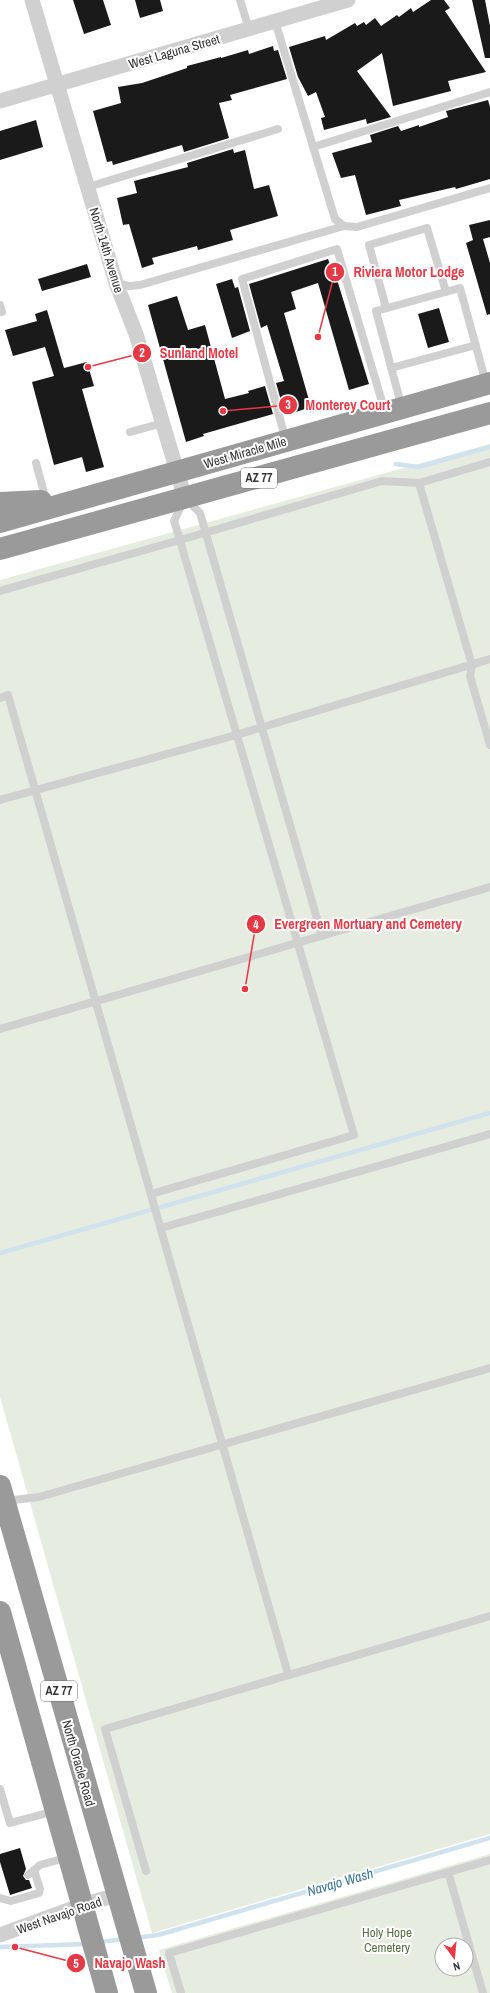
<svg xmlns="http://www.w3.org/2000/svg" width="490" height="1993" font-family="'Archivo Narrow',sans-serif">
<style>
.green{fill:#e6ecdf;fill-rule:evenodd}
.lines{fill:none;stroke-linecap:round;stroke-linejoin:round}
.stream{stroke:#cfe2ee;stroke-width:4.5}
.building{fill:#1a1a1a}
.lane{stroke:#d0d0d0;stroke-width:8}
.street{stroke:#d0d0d0;stroke-width:15}
.highway{stroke:#9a9a9a;stroke-width:22}
.labels{text-anchor:middle;stroke-width:4;stroke-linejoin:round;paint-order:stroke}
.shield{fill:#fff;stroke:#707070;stroke-width:1}
.shield-label{font-size:12px;font-weight:bold;fill:#333}
.street-label{font-size:13px;fill:#333;stroke:#fff}
.park-label{font-size:13px;fill:#56703f;stroke:#fff}
.water-label{font-size:14px;font-style:italic;fill:#3f7597;stroke:#fff}
.leader{fill:none;stroke:#e63946;stroke-width:1.5}
.callout-dot{fill:#e63946;stroke:#fff;stroke-width:1.5}
.mark-label{font-size:12px;text-anchor:middle;font-weight:bold;fill:#fff}
.callout-label{font-size:14px;text-anchor:middle;font-weight:bold;fill:#e63946;stroke:#fff;stroke-width:4;stroke-linejoin:round;paint-order:stroke}
</style>
<rect width="100%" height="100%" fill="#fff"/>
<path class="green" d="M 490,444 L 490,1834 L 152,1933 L 0,1397 L 0,580 Z
M 490,1854 L 490,1993 L 172,1993 L 159,1950 ZM 442,1945 L 466,1945 L 466,1969 L 442,1969 Z"/>
<g class="lines">
<path class="stream" d="M 396,464 L 418,467 L 490,447
M 0,1253 L 490,1113
M 135,1938 L 158,1935 L 490,1838
M 99,1942 L 124,1939
M 0,1947 L 86,1944"/>
</g>
<path class="building" d="M 73,0 L 103,0 L 111,25 L 84,34 Z
M 135,0 L 160,0 L 163,11 L 140,18 Z
M 431,0 L 444,0 L 450,8 L 445,11 L 486,72 L 448,81 L 451,91 L 393,106 L 382,53 L 357,71 L 391,117 L 367,124 L 366,119 L 324,130 L 321,118 L 325,117 L 316,92 L 308,96 L 298,77 L 289,47 L 325,36 L 326,40 L 355,23 L 357,26 L 364,22 L 366,25 L 375,18 L 381,26 L 397,15 L 399,17 L 411,8 L 413,12 Z
M 472,0 L 485,0 L 490,26 L 490,58 L 485,58 Z
M 273,46 L 274,51 L 278,50 L 287,79 L 230,95 L 232,100 L 219,103 L 229,138 L 184,152 L 182,145 L 113,165 L 112,161 L 107,162 L 93,111 L 121,103 L 118,87 L 142,83 L 187,68 L 187,66 L 221,57 L 221,58 L 248,50 L 249,54 Z
M 488,100 L 490,107 L 490,179 L 456,189 L 455,187 L 399,200 L 401,206 L 366,215 L 355,175 L 341,178 L 332,153 L 372,142 L 370,135 L 398,126 L 401,131 L 419,125 L 419,127 L 448,117 L 446,111 Z
M 36,120 L 43,147 L 0,160 L 0,131 Z
M 233,149 L 234,153 L 245,150 L 254,189 L 269,185 L 278,216 L 230,230 L 233,240 L 198,250 L 197,246 L 152,258 L 154,264 L 142,268 L 129,224 L 123,225 L 117,198 L 137,193 L 134,181 L 188,167 L 187,163 Z
M 490,220 L 490,237 L 483,239 L 490,263 L 490,314 L 487,315 L 466,243 L 473,240 L 469,225 Z
M 328,259 L 332,270 L 335,273 L 369,384 L 349,390 L 318,283 L 291,292 L 296,309 L 284,313 L 311,407 L 293,413 L 292,408 L 284,411 L 276,383 L 284,381 L 267,325 L 261,328 L 249,284 Z
M 87,264 L 91,277 L 42,291 L 38,279 Z
M 232,279 L 235,288 L 238,287 L 250,331 L 232,338 L 216,284 Z
M 177,296 L 188,330 L 205,325 L 225,399 L 249,393 L 248,391 L 265,386 L 273,414 L 203,434 L 204,436 L 186,442 L 148,305 Z
M 439,308 L 449,342 L 428,348 L 418,314 Z
M 47,310 L 64,368 L 87,362 L 94,386 L 82,389 L 104,467 L 86,472 L 82,457 L 54,465 L 32,382 L 54,376 L 45,347 L 13,356 L 5,330 L 37,321 L 35,314 Z
M 20,1848 L 26,1869 L 23,1876 L 26,1880 L 29,1880 L 32,1888 L 10,1895 L 0,1862 L 0,1854 Z"/>
<g class="lines">
<path class="lane" d="M 240,0 L 249,29
M 275,21 L 335,219 L 344,226 L 357,227 L 490,188
M 313,147 L 490,92
M 88,187 L 278,129
M 116,283 L 129,286 L 140,285 L 344,226
M 0,305 L 2,312 L 0,312
M 386,308 L 369,245 L 427,228 L 446,292
M 391,368 L 476,345
M 402,408 L 376,311 L 460,288 L 486,383
M 130,432 L 163,423
M 286,441 L 242,279 L 337,249 L 385,412
M 36,463 L 46,500
M 419,483 L 472,665 L 470,676 L 490,745
M 0,591 L 180,540 L 382,481 L 419,483 L 490,462
M 0,698 L 8,695 L 288,1674
M 0,800 L 236,735 L 490,659
M 0,1029 L 490,887
M 151,1194 L 354,1135 L 176,527 L 174,521 L 185,498 L 200,513 L 322,936
M 161,1228 L 490,1134
M 5,1501 L 39,1497 L 490,1368
M 0,1789 L 10,1823 L 55,1811
M 146,1871 L 105,1729 L 490,1616
M 448,1872 L 483,1993
M 28,1875 L 40,1865 L 69,1857
M 0,1898 L 11,1901 L 39,1893 L 40,1889 L 34,1870
M 181,1993 L 169,1953 L 490,1860"/>
<path class="street" d="M 32,0 L 116,283 L 136,334 L 185,498
M 0,101 L 348,0
M 0,1935 L 82,1905 L 117,1895"/>
<path class="highway" d="M 0,503 L 41,501
M 0,522 L 490,383
M 0,549 L 490,413
M 0,1486 L 146,1993
M 0,1612 L 107,1993"/>
</g>
<g class="labels">
<g class="shield">
<rect x="241" y="468" width="36" height="20" rx="3"/>
<rect x="41" y="1681" width="36" height="20" rx="3"/>
</g>
<g class="shield-label">
<text x="259" y="482">AZ 77</text>
<text x="59" y="1695">AZ 77</text>
</g>
<g class="street-label">
<text transform="translate(174 51) rotate(-16)" y="5">West Laguna Street</text>
<text transform="translate(107 250) rotate(73)" y="5">North 14th Avenue</text>
<text transform="translate(245 452) rotate(-16)" y="5">West Miracle Mile</text>
<text transform="translate(79 1763) rotate(74)" y="5">North Oracle Road</text>
<text transform="translate(59 1915) rotate(-19)" y="5">West Navajo Road</text>
</g>
<g class="park-label">
<text x="387" y="1937">Holy Hope<tspan x="387" dy="15">Cemetery</tspan></text>
</g>
<g class="water-label">
<text transform="translate(340 1882) rotate(-16)" y="5">Navajo Wash</text>
</g>
</g>
<path class="leader" d="M318 337L335 272M88 367L142 353M223 411L288 405M245 989L256 924M15 1947L76 1963"/>
<g class="callout-dot">
<circle cx="318" cy="337" r="4"/>
<circle cx="88" cy="367" r="4"/>
<circle cx="223" cy="411" r="4"/>
<circle cx="245" cy="989" r="4"/>
<circle cx="15" cy="1947" r="4"/>
<circle cx="335" cy="272" r="10"/>
<circle cx="142" cy="353" r="10"/>
<circle cx="288" cy="405" r="10"/>
<circle cx="256" cy="924" r="10"/>
<circle cx="76" cy="1963" r="10"/>
</g>
<g class="mark-label">
<text x="335" y="276">1</text>
<text x="142" y="357">2</text>
<text x="288" y="409">3</text>
<text x="256" y="929">4</text>
<text x="76" y="1968">5</text>
</g>
<g class="callout-label">
<text x="409" y="277">Riviera Motor Lodge</text>
<text x="199" y="358">Sunland Motel</text>
<text x="348" y="410">Monterey Court</text>
<text x="368" y="929">Evergreen Mortuary and Cemetery</text>
<text x="130" y="1968">Navajo Wash</text>
</g>
<g transform="translate(454 1957) rotate(164)"><circle r="19" fill="#ffffff" stroke="#adadad"/>
<path d="M0-3L7 15L0 10L-7 15Z" fill="#e63946"/>
<text y="-6" font-size="11" font-weight="bold" text-anchor="middle" fill="#333333">N</text>
</g>
</svg>
